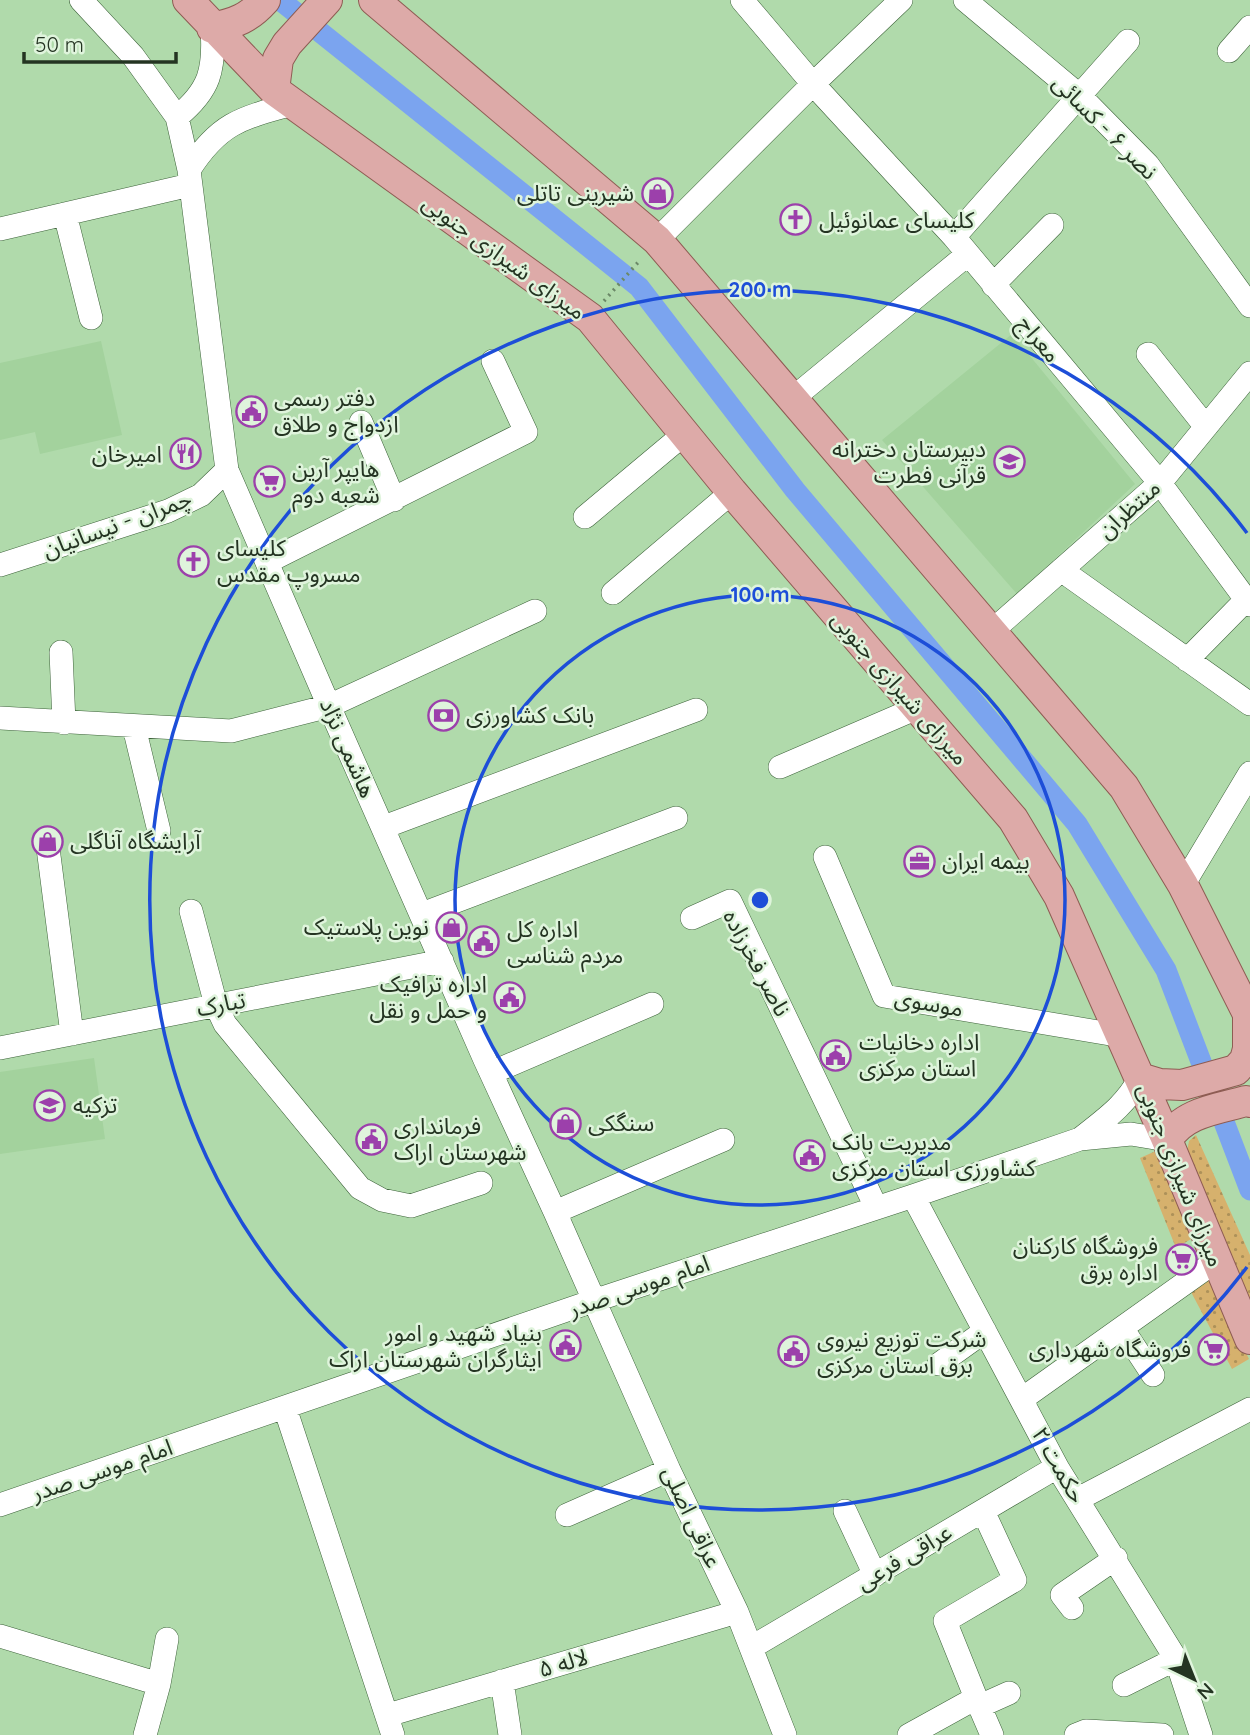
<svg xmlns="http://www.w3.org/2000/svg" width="1250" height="1735" font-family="Quicksand,'Noto Sans Arabic',sans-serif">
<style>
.built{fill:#a3d29d}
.park{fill:url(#park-dots)}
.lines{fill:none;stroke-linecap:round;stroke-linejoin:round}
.canal{stroke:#7ba4ef;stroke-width:21}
.minor-casing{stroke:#3d633a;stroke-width:24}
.major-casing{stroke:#8e5c53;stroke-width:32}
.path{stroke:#6b8867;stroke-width:3.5;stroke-dasharray:2 5;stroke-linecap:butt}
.minor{stroke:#fff;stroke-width:23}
.major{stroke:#ddaaa8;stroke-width:30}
.ring{fill:none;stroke:#1d4ed8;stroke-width:3.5}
.labels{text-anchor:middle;stroke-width:5;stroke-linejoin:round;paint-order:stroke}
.street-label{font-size:23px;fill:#243422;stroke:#dff4dc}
.poi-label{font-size:23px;fill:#243422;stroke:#dff4dc;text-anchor:start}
.centre{fill:#1d4ed8;stroke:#dff4dc;stroke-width:3.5}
.ring-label{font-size:21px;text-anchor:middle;font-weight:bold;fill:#1d4ed8;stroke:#dff4dc;stroke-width:5;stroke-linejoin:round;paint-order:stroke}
</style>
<defs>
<pattern id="park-dots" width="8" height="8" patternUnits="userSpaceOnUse" patternTransform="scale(1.75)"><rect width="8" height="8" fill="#d6b16d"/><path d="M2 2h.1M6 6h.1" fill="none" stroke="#ad9159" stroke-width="1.8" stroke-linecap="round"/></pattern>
</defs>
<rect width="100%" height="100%" fill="#b0daab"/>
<path class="built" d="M 1012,334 L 1135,484 L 1017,594 L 882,440 Z
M 101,341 L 122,435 L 40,454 L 35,432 L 0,440 L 0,363 Z
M 94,1058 L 105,1139 L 0,1154 L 0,1072 Z"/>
<path class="park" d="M 1196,1135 L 1250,1255 L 1250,1301 L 1187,1152 L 1189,1141 Z
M 1158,1150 L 1196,1236 L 1176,1248 L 1140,1158 Z
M 1210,1280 L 1249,1359 L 1232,1369 L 1191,1292 Z"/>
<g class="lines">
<path class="canal" d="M 280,0 L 639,287 L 795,490 L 1077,824 L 1166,970 L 1250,1190"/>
<defs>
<path id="minor" d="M 81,0 L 133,56 L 177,117 L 189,170 L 227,470 L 329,706 L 485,1060 L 555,1212 L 669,1470 L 737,1612 L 785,1735
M 742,0 L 813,84 L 954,237 L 1160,483 L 1250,605
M 965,0 L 1080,96 L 1148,165 L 1250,306
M 1229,51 L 1250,27
M 177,117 C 210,90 215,70 212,28
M 189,170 C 219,123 241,118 293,104
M 65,214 L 91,318
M 0,229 L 190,185
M 954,237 L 1128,41
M 657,240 L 813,84 L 901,0
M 993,285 L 1052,225
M 1148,354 L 1206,427
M 792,399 L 968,254
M 361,422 L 394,500
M 585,517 L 683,435
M 267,562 L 526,432 L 493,361
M 0,565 L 168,511 L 201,495 L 227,470
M 1061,570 L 1250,704
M 613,593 L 732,492
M 992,631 L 1160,483 L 1250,373
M 61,652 L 64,723
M 1187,660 L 1245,601
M 0,718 L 231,731 L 329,706 L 535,611
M 134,727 L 159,831
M 780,767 L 917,708
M 384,827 L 696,710
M 48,848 L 72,1034
M 825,857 L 884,996 L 1122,1036
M 1183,885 L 1250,773
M 191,911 L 216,1005 L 225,1024 L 360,1188 L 382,1200 L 411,1206 L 481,1183
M 422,914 L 676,818
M 692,918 L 730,901 L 876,1207
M 0,1048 L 442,961
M 491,1073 L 652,1004
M 1080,1139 C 1105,1119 1125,1106 1140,1078
M 913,1196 L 1057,1467 L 1176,1659 L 1201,1735
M 555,1212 L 723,1140
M 1122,1328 L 1153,1375
M 939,1364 L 985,1331
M 1022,1399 L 1216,1261
M 285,1408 L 393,1735
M 1078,1499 L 1250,1409
M 0,1505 L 593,1301 L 913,1196 L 1080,1139 L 1131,1134 L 1167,1140
M 845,1511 L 875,1575
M 567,1515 L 669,1470
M 1072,1608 L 1062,1595 L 1116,1558
M 0,1636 L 159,1684 L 145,1735
M 752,1647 L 1057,1467
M 502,1681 L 510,1735
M 159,1684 L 167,1639
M 1124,1685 L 1176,1659
M 976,1698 L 992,1735
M 980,1706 L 1009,1693
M 388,1715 L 737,1612
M 909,1735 L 976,1698 L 945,1621 L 1015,1580 L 983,1511
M 1076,1735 L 1086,1731 L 1162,1735"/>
<path id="major" d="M 188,0 L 274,90 L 590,318 L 732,492 L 1013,819 L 1059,896 L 1167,1140 L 1250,1339
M 374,0 L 657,240 L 1124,787 L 1183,885 L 1250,1018
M 212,28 C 236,23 249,18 265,0
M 274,90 L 278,59 L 287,44 L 327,0
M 1140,1078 L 1160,1084 L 1182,1085 L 1236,1070 L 1245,1060 L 1248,1049 L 1248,1014
M 1167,1140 C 1183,1112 1218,1109 1246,1101 L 1250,1102"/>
</defs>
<use href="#minor" class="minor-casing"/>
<use href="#major" class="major-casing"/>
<path class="path" d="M 604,301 L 641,259"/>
<use href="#minor" class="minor"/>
<use href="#major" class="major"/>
</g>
<g class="ring">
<circle cx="760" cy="900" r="305"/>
<path d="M1247 1267A610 610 0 1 1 1247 533"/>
</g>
<defs>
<symbol id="shop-ring" viewBox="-11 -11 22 22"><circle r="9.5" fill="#dff4dc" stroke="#9c40ab" stroke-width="1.5"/><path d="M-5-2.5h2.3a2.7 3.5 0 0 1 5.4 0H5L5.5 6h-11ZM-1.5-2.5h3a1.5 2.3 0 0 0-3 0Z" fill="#9c40ab"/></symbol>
<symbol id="church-ring" viewBox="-11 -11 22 22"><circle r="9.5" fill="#dff4dc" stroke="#9c40ab" stroke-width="1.5"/><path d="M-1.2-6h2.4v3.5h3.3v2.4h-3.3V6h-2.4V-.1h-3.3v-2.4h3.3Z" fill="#9c40ab"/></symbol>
<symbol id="civic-ring" viewBox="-11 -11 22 22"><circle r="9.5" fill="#dff4dc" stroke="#9c40ab" stroke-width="1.5"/><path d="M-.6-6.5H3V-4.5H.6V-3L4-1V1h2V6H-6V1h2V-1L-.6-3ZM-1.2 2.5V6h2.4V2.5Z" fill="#9c40ab"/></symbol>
<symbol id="restaurant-ring" viewBox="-11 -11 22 22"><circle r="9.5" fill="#dff4dc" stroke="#9c40ab" stroke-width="1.5"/><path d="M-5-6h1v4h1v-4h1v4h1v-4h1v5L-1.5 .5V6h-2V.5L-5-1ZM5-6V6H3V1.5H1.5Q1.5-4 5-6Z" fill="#9c40ab"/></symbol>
<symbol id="school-ring" viewBox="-11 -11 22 22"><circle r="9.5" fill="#dff4dc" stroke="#9c40ab" stroke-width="1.5"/><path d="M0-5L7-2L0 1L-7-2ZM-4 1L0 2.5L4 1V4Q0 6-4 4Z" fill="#9c40ab"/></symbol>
<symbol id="supermarket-ring" viewBox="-11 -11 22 22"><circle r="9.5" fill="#dff4dc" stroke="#9c40ab" stroke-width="1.5"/><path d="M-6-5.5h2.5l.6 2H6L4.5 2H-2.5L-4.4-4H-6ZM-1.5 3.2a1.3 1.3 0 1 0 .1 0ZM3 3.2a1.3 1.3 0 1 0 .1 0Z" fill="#9c40ab"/></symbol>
<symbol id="bank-ring" viewBox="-11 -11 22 22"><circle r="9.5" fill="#dff4dc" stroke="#9c40ab" stroke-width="1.5"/><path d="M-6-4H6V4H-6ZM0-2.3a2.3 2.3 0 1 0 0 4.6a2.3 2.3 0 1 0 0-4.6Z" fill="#9c40ab"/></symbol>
<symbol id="office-ring" viewBox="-11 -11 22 22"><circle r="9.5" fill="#dff4dc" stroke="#9c40ab" stroke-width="1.5"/><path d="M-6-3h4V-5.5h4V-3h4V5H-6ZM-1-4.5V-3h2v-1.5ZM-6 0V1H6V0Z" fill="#9c40ab"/></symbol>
</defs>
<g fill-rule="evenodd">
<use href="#shop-ring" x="640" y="176" width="35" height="35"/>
<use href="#church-ring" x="778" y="202" width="35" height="35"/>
<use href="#civic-ring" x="234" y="394" width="35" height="35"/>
<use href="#restaurant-ring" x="168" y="436" width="35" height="35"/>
<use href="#school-ring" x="992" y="444" width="35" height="35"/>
<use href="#supermarket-ring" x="252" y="464" width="35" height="35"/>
<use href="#church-ring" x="176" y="544" width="35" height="35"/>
<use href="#bank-ring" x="426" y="698" width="35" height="35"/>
<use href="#shop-ring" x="30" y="824" width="35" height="35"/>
<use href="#office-ring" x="902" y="844" width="35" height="35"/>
<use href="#shop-ring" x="434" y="910" width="35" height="35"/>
<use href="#civic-ring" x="466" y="924" width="35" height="35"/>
<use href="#civic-ring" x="492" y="980" width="35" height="35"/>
<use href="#civic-ring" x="818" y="1038" width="35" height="35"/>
<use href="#school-ring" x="32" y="1088" width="35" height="35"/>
<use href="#shop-ring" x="548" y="1106" width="35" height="35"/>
<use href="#civic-ring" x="354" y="1122" width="35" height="35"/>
<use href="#civic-ring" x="792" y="1138" width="35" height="35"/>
<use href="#supermarket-ring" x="1164" y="1242" width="35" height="35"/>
<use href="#civic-ring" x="548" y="1328" width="35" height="35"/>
<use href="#supermarket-ring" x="1196" y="1332" width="35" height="35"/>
<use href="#civic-ring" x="776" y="1334" width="35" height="35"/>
</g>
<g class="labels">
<g class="street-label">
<text transform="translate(1105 127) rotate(45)" y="8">نصر ۶ - کسائی</text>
<text transform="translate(504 257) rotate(36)" y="8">میرزای شیرازی جنوبی</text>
<text transform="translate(1039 339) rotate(50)" y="8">معراج</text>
<text transform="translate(1129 509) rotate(-42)" y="8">منتظران</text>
<text transform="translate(117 524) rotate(-20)" y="8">چمران - نیسانیان</text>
<text transform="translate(900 688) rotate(49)" y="8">میرزای شیرازی جنوبی</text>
<text transform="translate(348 748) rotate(66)" y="8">هاشمی نژاد</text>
<text transform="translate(757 963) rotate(62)" y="8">ناصر فخرزاده</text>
<text transform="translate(929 1003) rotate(10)" y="8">موسوی</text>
<text transform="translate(221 1004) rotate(-11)" y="8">تبارک</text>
<text transform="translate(1181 1175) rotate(68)" y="8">میرزای شیرازی جنوبی</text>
<text transform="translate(639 1286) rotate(-19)" y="8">امام موسی صدر</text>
<text transform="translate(1059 1465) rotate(60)" y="8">حکمت ۲</text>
<text transform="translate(102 1470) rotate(-19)" y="8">امام موسی صدر</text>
<text transform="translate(692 1517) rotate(65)" y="8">عراقی اصلی</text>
<text transform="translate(904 1557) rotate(-31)" y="8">عراقی فرعی</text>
<text transform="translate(563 1663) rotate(-16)" y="8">لاله ۵</text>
</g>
<g class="poi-label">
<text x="634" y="201" text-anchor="end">شیرینی تاتلی</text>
<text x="819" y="228">کلیسای عمانوئیل</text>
<text x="274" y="406">دفتر رسمی<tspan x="274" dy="26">ازدواج و طلاق</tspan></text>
<text x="986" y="457" text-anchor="end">دبیرستان دخترانه<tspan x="986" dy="26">قرآنی فطرت</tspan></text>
<text x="162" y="462" text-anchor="end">امیرخان</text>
<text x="292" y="477">هایپر آرین<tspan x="292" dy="26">شعبه دوم</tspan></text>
<text x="217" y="556">کلیسای<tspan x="217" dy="26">مسروپ مقدس</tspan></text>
<text x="466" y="723">بانک کشاورزی</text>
<text x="70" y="849">آرایشگاه آناگلی</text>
<text x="942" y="869">بیمه ایران</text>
<text x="429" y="935" text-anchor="end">نوین پلاستیک</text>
<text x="507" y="937">اداره کل<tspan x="507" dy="26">مردم شناسی</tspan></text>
<text x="487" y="992" text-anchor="end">اداره ترافیک<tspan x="487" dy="26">و حمل و نقل</tspan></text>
<text x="859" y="1050">اداره دخانیات<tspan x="859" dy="26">استان مرکزی</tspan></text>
<text x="73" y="1113">تزکیه</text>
<text x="588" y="1131">سنگکی</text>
<text x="394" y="1134">فرمانداری<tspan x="394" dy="26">شهرستان اراک</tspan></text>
<text x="832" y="1150">مدیریت بانک<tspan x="832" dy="26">کشاورزی استان مرکزی</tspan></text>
<text x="1158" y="1254" text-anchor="end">فروشگاه کارکنان<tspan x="1158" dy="26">اداره برق</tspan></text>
<text x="542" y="1341" text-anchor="end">بنیاد شهید و امور<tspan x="542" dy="26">ایثارگران شهرستان اراک</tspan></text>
<text x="817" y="1347">شرکت توزیع نیروی<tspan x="817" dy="26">برق استان مرکزی</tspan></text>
<text x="1191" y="1357" text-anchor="end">فروشگاه شهرداری</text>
</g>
</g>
<circle cx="760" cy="900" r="10" class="centre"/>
<g class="ring-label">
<text x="760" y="297">200 m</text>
<text x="760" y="602">100 m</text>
</g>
<g transform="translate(1194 1679) rotate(137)" stroke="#dff4dc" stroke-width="5" paint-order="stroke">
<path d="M0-5L12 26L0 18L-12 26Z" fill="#243422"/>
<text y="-10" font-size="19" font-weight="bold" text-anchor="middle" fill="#243422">N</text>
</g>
<path d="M24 52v10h152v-10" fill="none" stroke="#243422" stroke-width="3.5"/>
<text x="35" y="52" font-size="21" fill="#243422" stroke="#dff4dc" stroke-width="5" paint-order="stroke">50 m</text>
</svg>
